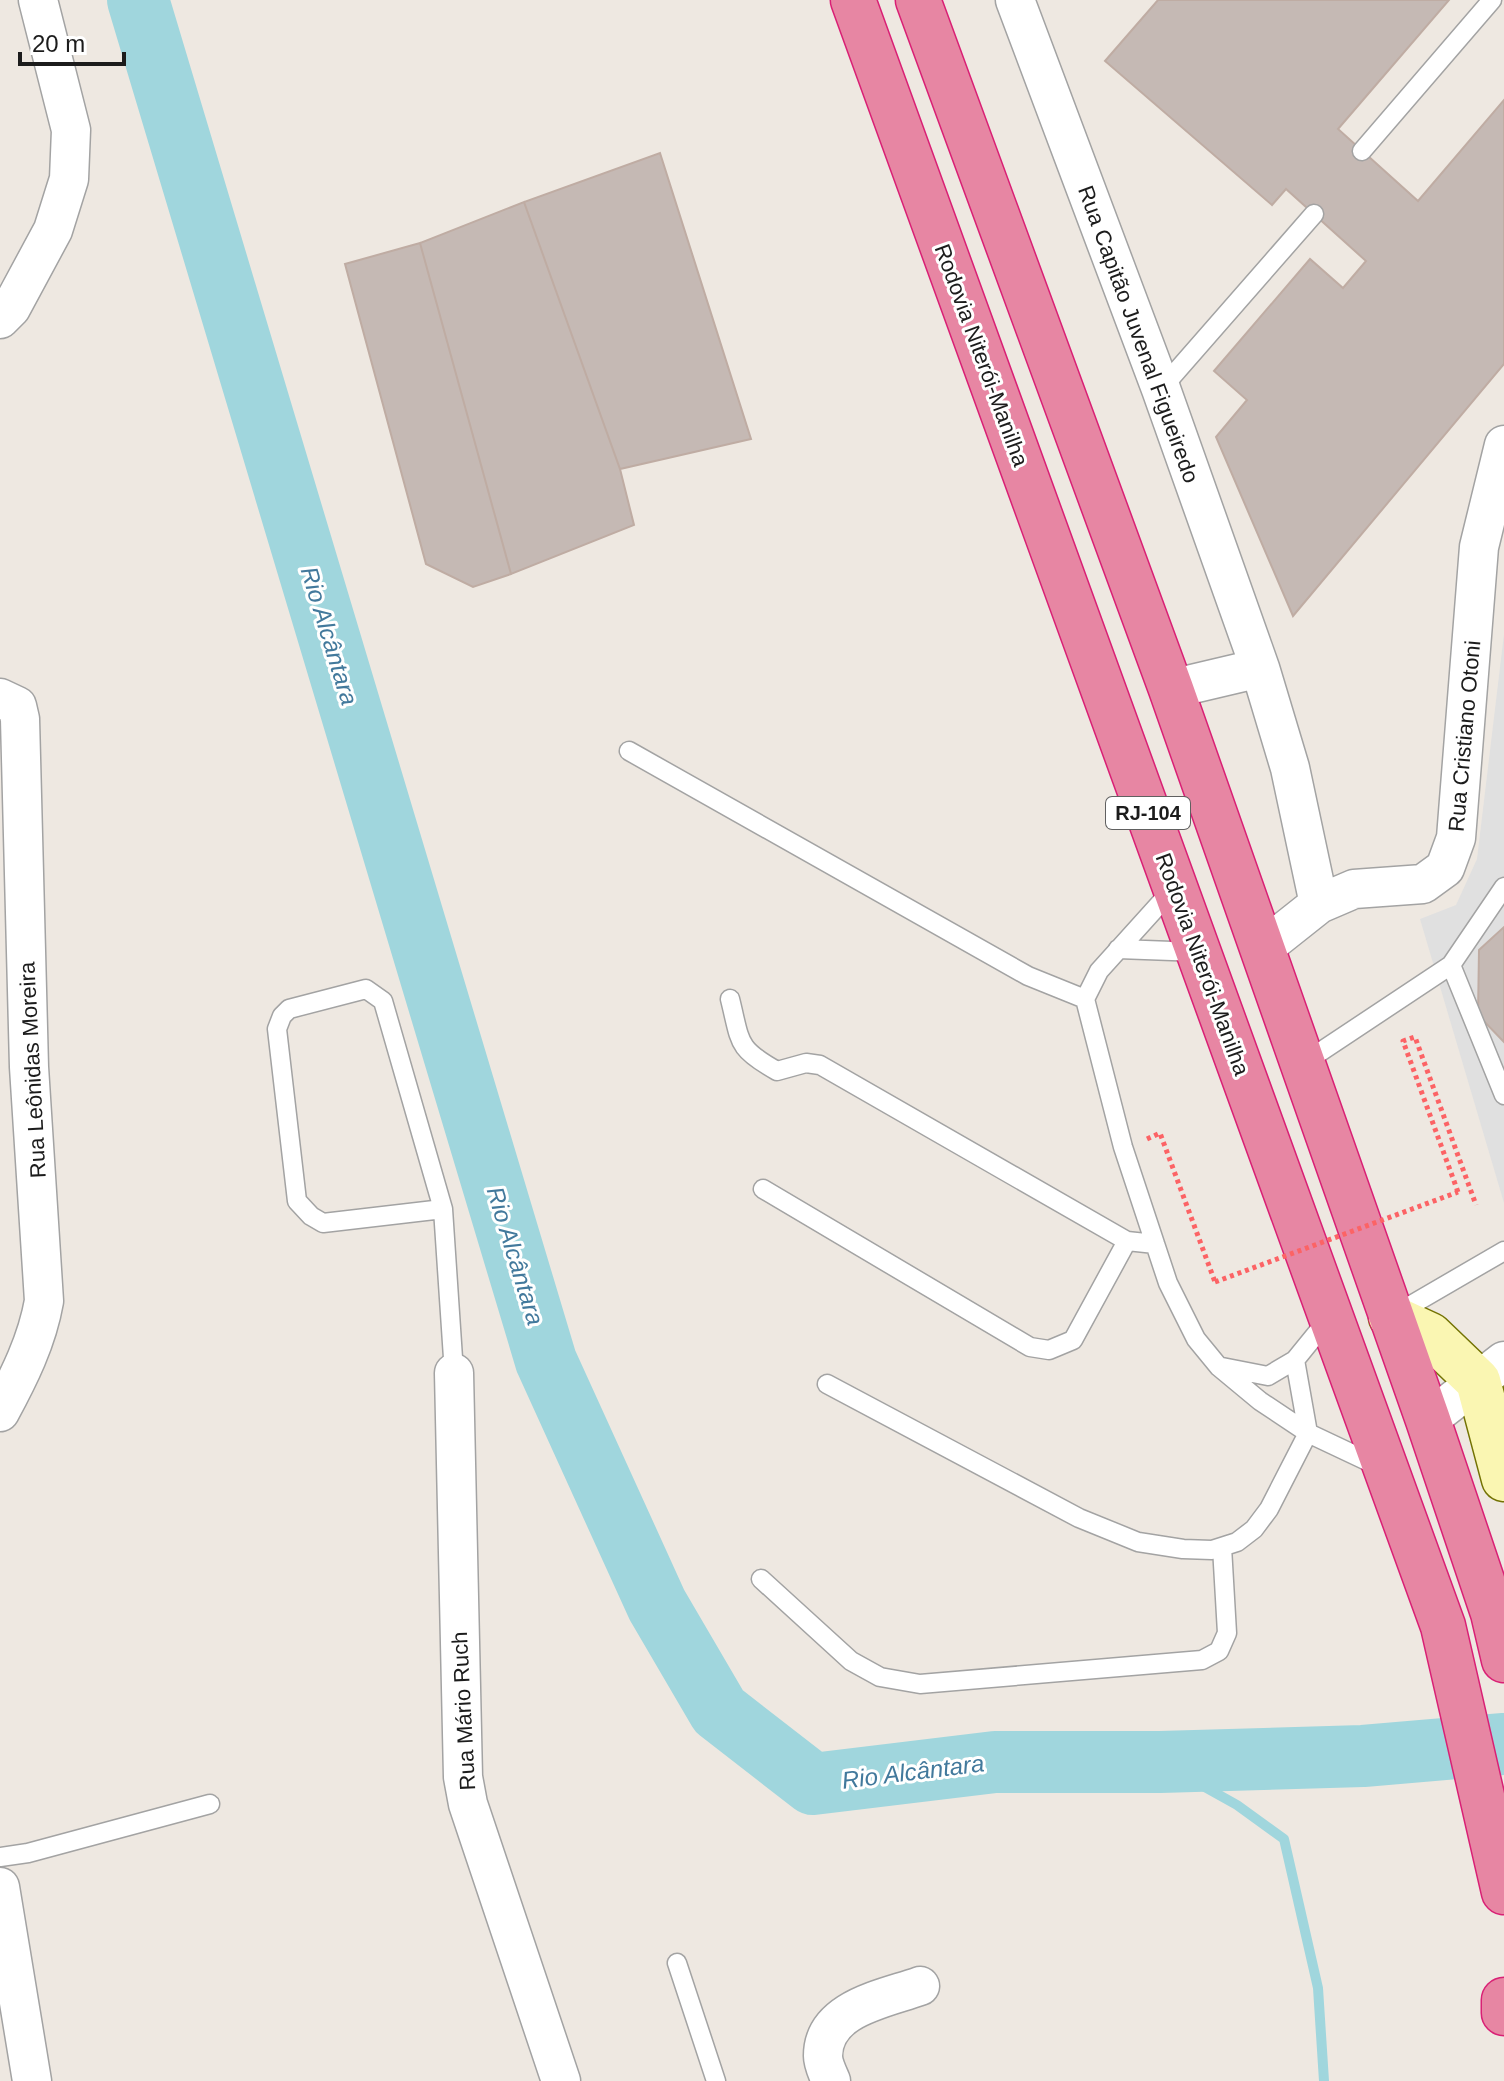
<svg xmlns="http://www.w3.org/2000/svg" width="1504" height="2081" font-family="Helvetica,sans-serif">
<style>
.parking{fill:#e0e0e0}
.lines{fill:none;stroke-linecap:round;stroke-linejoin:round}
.stream{stroke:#a0d6dd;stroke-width:10}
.river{stroke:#a0d6dd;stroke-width:62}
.building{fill:#c5b9b4;stroke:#bfaca3;stroke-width:2}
.lane-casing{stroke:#a3a3a3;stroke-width:21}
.street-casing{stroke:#a3a3a3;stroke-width:41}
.secondary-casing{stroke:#737203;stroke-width:47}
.highway-casing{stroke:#d92075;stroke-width:47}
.path{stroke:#fc6365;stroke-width:5;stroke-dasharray:4 4;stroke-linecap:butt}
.lane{stroke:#fff;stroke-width:18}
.street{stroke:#fff;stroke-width:38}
.secondary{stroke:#faf6b2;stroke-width:44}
.highway{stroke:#e786a3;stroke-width:44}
.path-bridge{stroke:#fc6365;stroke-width:5;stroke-dasharray:4 4;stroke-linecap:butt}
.labels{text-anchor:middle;stroke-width:6;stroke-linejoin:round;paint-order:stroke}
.shield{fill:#fff;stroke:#606060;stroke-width:2}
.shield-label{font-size:20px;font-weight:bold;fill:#1c1c1c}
.street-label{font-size:22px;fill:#1c1c1c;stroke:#fff}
.water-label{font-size:24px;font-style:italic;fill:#42799c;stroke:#fff}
</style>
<rect width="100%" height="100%" fill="#eee8e1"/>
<path class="parking" d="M 1504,634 L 1504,927 L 1479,950 L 1478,1015 L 1504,1042 L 1504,1203 L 1420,919 L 1456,905 L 1477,859 Z"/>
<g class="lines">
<path class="stream" d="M 1160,1762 L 1237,1805 L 1284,1839 L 1318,1988 L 1324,2081"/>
<path class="river" d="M 138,0 L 546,1361 L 657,1605 L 719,1711 L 813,1784 L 995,1762 L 1160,1762 L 1363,1756 L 1504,1744"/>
</g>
<path class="building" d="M 1158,0 L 1449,0 L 1338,129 L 1418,201 L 1504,100 L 1504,364 L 1293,616 L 1216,437 L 1247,400 L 1214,371 L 1310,259 L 1343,288 L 1366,261 L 1286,189 L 1272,205 L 1105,61 Z
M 660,153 L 751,439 L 620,469 L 524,202 Z
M 524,202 L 620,469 L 634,525 L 511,574 L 420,243 Z
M 420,243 L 511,574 L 473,587 L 426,564 L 345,264 Z
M 1504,927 L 1504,1042 L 1478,1015 L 1479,950 Z"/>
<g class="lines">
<defs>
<path id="lane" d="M 1362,151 L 1492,0
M 1161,389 L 1314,214
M 629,751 L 1028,976 L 1085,999
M 1173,889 L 1099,971 L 1085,999 L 1123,1147 L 1168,1283 L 1196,1339 L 1219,1367 L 1260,1401 L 1308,1433 L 1380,1467
M 1118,949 L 1199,952
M 1451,965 L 1504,1095
M 730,999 C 741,1043 736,1048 777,1071 L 806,1063 L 820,1065 L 1127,1241 L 1155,1244
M 1302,1064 L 1451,965 L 1504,887
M 763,1189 L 1030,1347 L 1049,1350 L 1073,1340 L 1127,1241
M 443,1209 L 323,1223 L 311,1216 L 297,1201 L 277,1029 L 282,1016 L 289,1009 L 366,989 L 383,1001 L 443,1209 L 454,1373
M 1394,1315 L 1504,1251
M 1222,1367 L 1268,1376 L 1295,1360 L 1330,1317
M 827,1384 L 1079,1518 L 1138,1542 L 1183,1549 L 1212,1550 L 1237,1542 L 1254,1529 L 1269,1509 L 1308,1433 L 1295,1360
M 761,1579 L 851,1661 L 880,1677 L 920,1684 L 1202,1660 L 1219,1651 L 1227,1633 L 1222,1547
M 0,1857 L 28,1853 L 210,1804
M 677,1963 L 716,2081"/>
<path id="street" d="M 1015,0 L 1161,389 L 1260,668 L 1290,768 L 1319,904
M 0,319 L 11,308 L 53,230 L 69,179 L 71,130 L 38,0
M 1171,689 L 1260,668
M 0,698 L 17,706 L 20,719 L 29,1067 L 44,1301 C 37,1341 19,1377 0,1412
M 1261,950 L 1319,904 L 1354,889 L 1423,884 L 1445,868 L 1456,838 L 1479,547 L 1504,445
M 454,1373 L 463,1777 L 468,1804 L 561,2081
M 1428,1420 L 1504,1361
M 0,1887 L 32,2081
M 831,2081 C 828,2074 823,2064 823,2056 C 823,2008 884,1999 920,1986"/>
<path id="secondary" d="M 1391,1317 L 1430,1335 L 1478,1381 L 1504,1479"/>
<path id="highway" d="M 853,0 L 1443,1626 L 1504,1892
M 918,0 L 1171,689 L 1428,1420 L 1493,1613 L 1504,1660
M 1504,2000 L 1504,2013"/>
</defs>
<use href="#lane" class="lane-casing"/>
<use href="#street" class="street-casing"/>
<use href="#secondary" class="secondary-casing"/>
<use href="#highway" class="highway-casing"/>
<path class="path" d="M 1147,1139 L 1160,1133 L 1215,1282
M 1458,1192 L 1403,1041 L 1415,1037 L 1476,1205"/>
<use href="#lane" class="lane"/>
<use href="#street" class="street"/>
<use href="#secondary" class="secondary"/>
<use href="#highway" class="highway"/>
<path class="path-bridge" d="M 1215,1282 L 1458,1192"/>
</g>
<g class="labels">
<rect class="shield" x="1106" y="797" width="84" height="32" rx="6"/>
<g class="shield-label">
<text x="1148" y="820">RJ-104</text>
</g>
<g class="street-label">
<text transform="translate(1139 334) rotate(70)" y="8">Rua Capitão Juvenal Figueiredo</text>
<text transform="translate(982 355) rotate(70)" y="8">Rodovia Niterói-Manilha</text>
<text transform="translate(1464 736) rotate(-85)" y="8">Rua Cristiano Otoni</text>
<text transform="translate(1203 964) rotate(70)" y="8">Rodovia Niterói-Manilha</text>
<text transform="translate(32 1070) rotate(-93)" y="8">Rua Leônidas Moreira</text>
<text transform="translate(463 1711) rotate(-93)" y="8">Rua Mário Ruch</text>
</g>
<g class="water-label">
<text transform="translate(329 636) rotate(73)" y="8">Rio Alcântara</text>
<text transform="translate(515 1256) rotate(73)" y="8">Rio Alcântara</text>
<text transform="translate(913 1772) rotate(-7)" y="8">Rio Alcântara</text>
</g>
</g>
<path d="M20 52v12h104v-12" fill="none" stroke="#1c1c1c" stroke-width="4"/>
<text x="32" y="52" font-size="24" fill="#1c1c1c" stroke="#ffffff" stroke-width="6" paint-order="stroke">20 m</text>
</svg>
